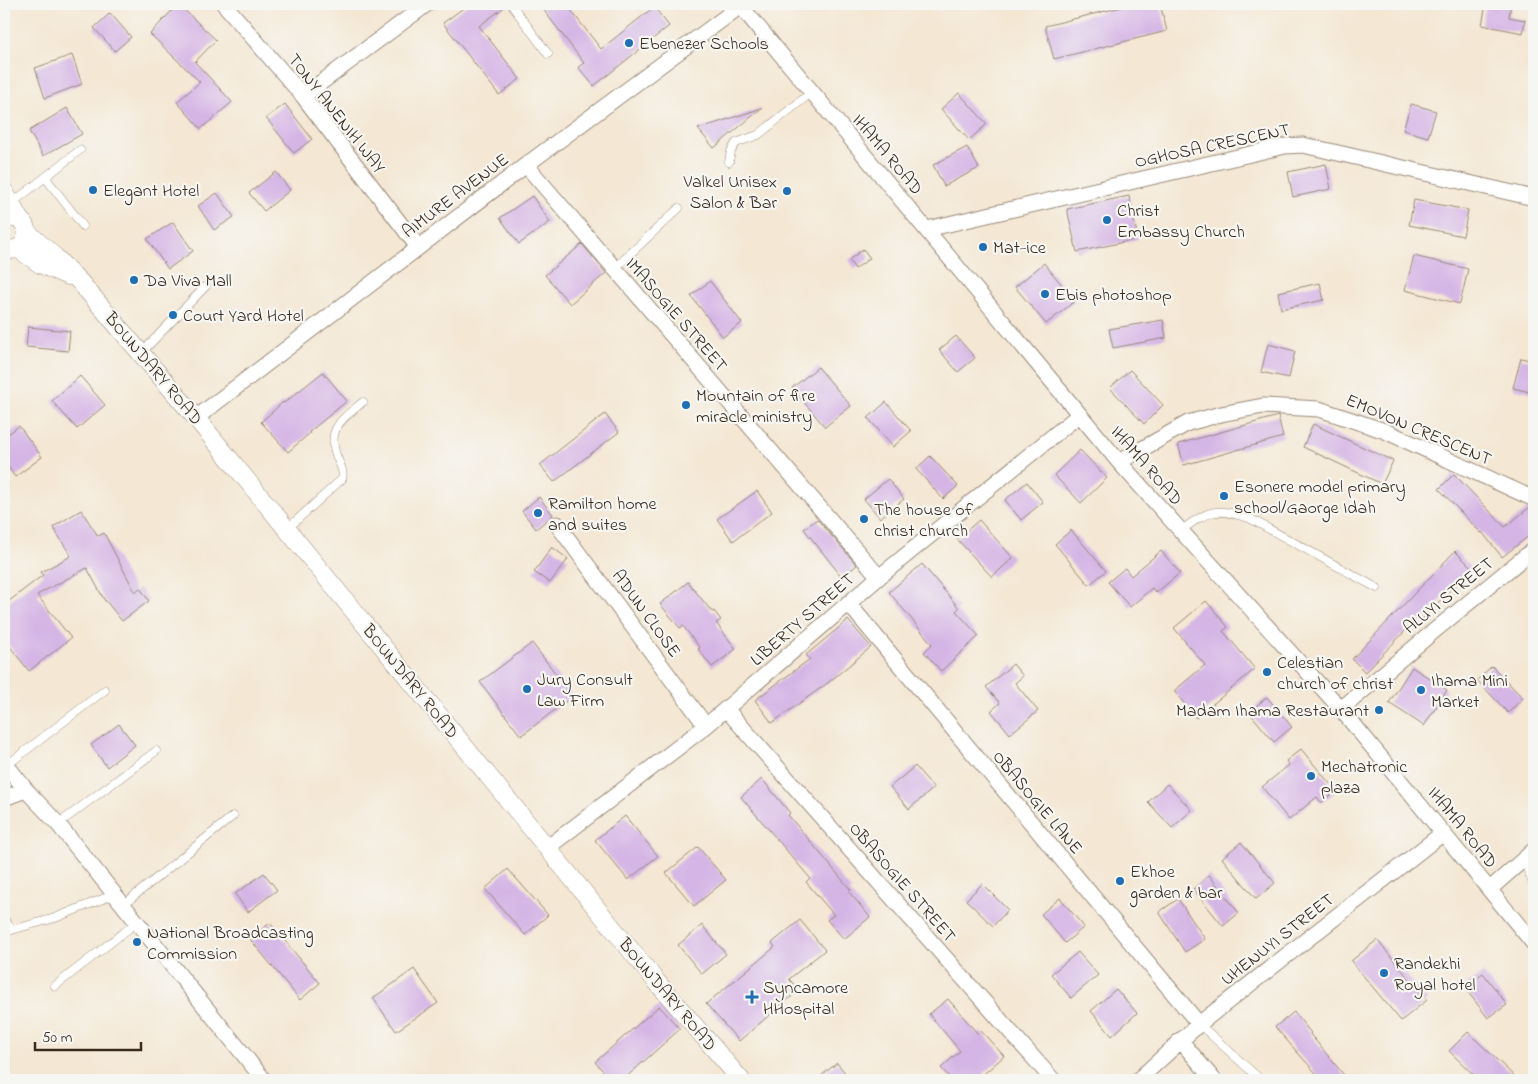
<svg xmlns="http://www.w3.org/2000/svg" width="1538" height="1084" font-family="'Indie Flower',sans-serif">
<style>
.building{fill:#d5b5e5}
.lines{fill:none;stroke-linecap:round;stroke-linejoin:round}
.service-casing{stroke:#988878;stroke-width:9}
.minor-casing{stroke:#988878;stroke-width:17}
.tertiary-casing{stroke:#988878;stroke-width:19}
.service{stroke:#fff;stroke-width:8}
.minor{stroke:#fff;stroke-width:15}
.tertiary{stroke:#fff;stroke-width:18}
.poi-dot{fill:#1f6fb2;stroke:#f6f6f2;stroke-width:2}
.labels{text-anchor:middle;stroke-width:4.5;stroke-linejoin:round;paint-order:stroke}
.poi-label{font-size:18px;fill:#3b2a1e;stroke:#f6f6f2;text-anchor:start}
.street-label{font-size:18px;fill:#3b2a1e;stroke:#f6f6f2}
</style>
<rect width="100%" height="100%" fill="#f6f6f2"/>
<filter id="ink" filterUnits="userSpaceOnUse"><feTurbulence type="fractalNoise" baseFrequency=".02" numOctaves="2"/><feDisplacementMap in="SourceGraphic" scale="10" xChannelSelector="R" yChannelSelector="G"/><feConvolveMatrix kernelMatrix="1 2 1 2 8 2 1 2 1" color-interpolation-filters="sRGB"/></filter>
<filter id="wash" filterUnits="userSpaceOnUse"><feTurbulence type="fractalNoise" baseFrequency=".0096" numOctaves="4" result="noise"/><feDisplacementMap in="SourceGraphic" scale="20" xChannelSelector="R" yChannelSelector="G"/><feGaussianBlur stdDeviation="1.12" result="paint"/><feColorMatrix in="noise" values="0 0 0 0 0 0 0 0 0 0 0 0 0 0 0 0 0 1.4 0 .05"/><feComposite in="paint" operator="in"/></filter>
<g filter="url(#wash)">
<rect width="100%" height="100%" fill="#f4e7d3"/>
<g id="blocks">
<path class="building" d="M 178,4 L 216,40 L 195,62 L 232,102 L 201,129 L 177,102 L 200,82 L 150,34 Z
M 469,4 L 505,4 L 506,6 L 479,26 L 520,79 L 499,95 L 443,23 Z
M 539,4 L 566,4 L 601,49 L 654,7 L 669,26 L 594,86 L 578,67 L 584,63 Z
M 1134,4 L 1160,4 L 1167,31 L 1054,59 L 1045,26 Z
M 1486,4 L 1511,4 L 1509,17 L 1525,20 L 1523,33 L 1482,25 Z
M 110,13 L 131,37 L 115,51 L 94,28 Z
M 72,55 L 82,84 L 45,98 L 35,68 Z
M 959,93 L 987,124 L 969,140 L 941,109 Z
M 285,104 L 312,139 L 294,153 L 266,118 Z
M 1411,104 L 1436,111 L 1428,137 L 1403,130 Z
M 67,108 L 82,134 L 43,156 L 29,131 Z
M 762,108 L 714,148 L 698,129 Z
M 967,147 L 979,168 L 944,186 L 933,165 Z
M 1326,164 L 1331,189 L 1293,197 L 1288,172 Z
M 276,172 L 290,190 L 264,211 L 249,193 Z
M 217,193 L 234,217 L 214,230 L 198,206 Z
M 532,196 L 550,222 L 519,244 L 500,218 Z
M 1129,196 L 1138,239 L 1077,252 L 1067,209 Z
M 1414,200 L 1468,210 L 1463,236 L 1409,225 Z
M 173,222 L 193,251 L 168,269 L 147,239 Z
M 582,244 L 606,273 L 570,304 L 545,275 Z
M 863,249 L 870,258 L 855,269 L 849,260 Z
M 1414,256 L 1468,269 L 1460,304 L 1405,290 Z
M 1044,263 L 1075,301 L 1046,324 L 1015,287 Z
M 710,281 L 742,323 L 723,337 L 691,296 Z
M 1320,283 L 1324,300 L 1281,309 L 1278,292 Z
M 1163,320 L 1166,338 L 1113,348 L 1109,329 Z
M 28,327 L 70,331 L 68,351 L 26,347 Z
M 956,336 L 975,358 L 958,372 L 939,350 Z
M 1268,344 L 1295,351 L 1289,378 L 1261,372 Z
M 1521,358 L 1534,361 L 1534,393 L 1513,388 Z
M 818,367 L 851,406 L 825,427 L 792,388 Z
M 1130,370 L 1163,405 L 1144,424 L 1110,388 Z
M 323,372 L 347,401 L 309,432 L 310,433 L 288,452 L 261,422 L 283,402 L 284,403 Z
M 80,376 L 105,405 L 77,429 L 52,401 Z
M 886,402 L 911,431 L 893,447 L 868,418 Z
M 605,414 L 619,432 L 554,482 L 540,465 Z
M 1278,416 L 1283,437 L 1184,465 L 1178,444 Z
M 1313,424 L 1393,461 L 1382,484 L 1303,447 Z
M 19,426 L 42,457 L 15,477 L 4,461 L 4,437 Z
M 1080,450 L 1107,478 L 1081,503 L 1054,475 Z
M 930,456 L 958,486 L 943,499 L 916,469 Z
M 1454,474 L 1505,527 L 1530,507 L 1534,508 L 1534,532 L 1502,557 L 1482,532 L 1481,533 L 1439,489 Z
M 888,479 L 904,499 L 880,518 L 864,499 Z
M 1027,482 L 1043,502 L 1021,520 L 1005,500 Z
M 757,491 L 772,512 L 733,541 L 717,519 Z
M 539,497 L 553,515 L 536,529 L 522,511 Z
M 81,510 L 98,536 L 104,533 L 135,592 L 140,588 L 149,601 L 122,621 L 106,601 L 105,601 L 87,568 L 37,595 L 71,638 L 29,671 L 4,639 L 4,605 L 43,575 L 41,572 L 71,556 L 53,527 Z
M 817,519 L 857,565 L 842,577 L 804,529 Z
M 979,520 L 1013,558 L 992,577 L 957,539 Z
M 1071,530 L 1106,571 L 1089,585 L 1055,544 Z
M 552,547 L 568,559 L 550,583 L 534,572 Z
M 1161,551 L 1180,573 L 1156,593 L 1152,588 L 1130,607 L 1108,582 L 1125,568 L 1131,576 Z
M 1455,551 L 1472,568 L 1420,621 L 1418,618 L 1365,672 L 1352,659 Z
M 922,564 L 959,608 L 956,611 L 979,636 L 941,671 L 924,652 L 932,644 L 889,592 Z
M 688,582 L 712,612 L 714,611 L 721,620 L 716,623 L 736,649 L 712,667 L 698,649 L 700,648 L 683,626 L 680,628 L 660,604 Z
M 1206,601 L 1228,627 L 1223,631 L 1255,669 L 1196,718 L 1174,691 L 1205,665 L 1174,628 Z
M 848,620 L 871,647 L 829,682 L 772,723 L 755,700 L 810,659 L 806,655 Z
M 532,643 L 573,696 L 521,736 L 480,682 Z
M 1013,664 L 1023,676 L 1015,683 L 1038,711 L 1010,734 L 991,711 L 1000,703 L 986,687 Z
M 1492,666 L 1523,698 L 1508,713 L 1477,680 Z
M 1412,667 L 1447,690 L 1424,726 L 1389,703 Z
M 1267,697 L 1292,727 L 1274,742 L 1249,712 Z
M 119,724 L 135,745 L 107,767 L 91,745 Z
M 1301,749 L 1336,791 L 1321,803 L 1317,797 L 1289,820 L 1262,787 L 1289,765 L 1286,761 Z
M 915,766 L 934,788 L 909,809 L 890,787 Z
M 762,779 L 790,813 L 788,815 L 851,890 L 849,892 L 870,917 L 844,939 L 827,920 L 834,915 L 806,882 L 810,878 L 741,797 Z
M 1167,784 L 1192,810 L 1172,828 L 1148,802 Z
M 625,816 L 658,856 L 628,880 L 595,840 Z
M 1241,842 L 1275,883 L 1256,899 L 1222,858 Z
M 698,847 L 726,880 L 694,906 L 666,873 Z
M 508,869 L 548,915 L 525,935 L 485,889 Z
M 264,873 L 277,890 L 248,912 L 235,894 Z
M 1209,875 L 1239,913 L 1223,926 L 1193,889 Z
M 982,884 L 1008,910 L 993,926 L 966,900 Z
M 1060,898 L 1084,927 L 1065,943 L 1041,914 Z
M 1178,899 L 1205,939 L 1185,952 L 1159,912 Z
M 800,920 L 825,950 L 789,979 L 799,990 L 739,1041 L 706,1004 L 775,947 L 772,943 Z
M 270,923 L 320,983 L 300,1000 L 250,939 Z
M 702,925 L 726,954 L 702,974 L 678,945 Z
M 1377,940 L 1427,1000 L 1401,1021 L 1351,961 Z
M 1078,952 L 1098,975 L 1071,998 L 1051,974 Z
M 414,969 L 438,1003 L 396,1031 L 373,998 Z
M 1483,973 L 1507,1005 L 1488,1018 L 1464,987 Z
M 1116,989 L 1137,1013 L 1112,1036 L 1091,1011 Z
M 948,999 L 978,1034 L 981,1031 L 1004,1056 L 977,1080 L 952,1080 L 941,1068 L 960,1051 L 929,1014 Z
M 659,1006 L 680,1029 L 623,1080 L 611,1080 L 595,1062 Z
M 1294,1012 L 1311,1033 L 1310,1034 L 1348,1080 L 1322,1080 L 1275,1027 Z
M 1468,1032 L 1518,1080 L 1479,1080 L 1449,1051 Z
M 837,1063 L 851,1080 L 816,1080 Z"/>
</g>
</g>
<g filter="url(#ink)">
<use href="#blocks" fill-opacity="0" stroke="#988878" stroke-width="1"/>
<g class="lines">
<defs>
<path id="service" d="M 511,4 L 548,54
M 729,162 L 731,151 L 736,143 L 758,135 L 812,92
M 45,177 L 83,226
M 11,204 L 80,150
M 614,269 L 679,208
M 141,353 L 206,286
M 287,529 L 342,479 C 344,472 341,467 338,460 C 325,429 341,420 363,402
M 1180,531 C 1210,510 1214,507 1249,518 L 1377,588
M 7,765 L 105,690
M 58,824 L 156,751
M 1524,860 L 1534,886
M 123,905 L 233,816
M 4,919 L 12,930
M 4,932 L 55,918 L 115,894
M 55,986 L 137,922
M 1199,1024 L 1261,1080"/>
<path id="minor" d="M 224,4 L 303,96 L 418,247
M 739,4 L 1119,462 L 1341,709 L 1534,944
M 303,96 L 427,4
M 526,165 L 879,577
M 927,229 L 1285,146 L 1303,145 L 1534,198
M 196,418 L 526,165 L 743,4
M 1119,462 L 1188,423 L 1221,414 L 1263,406 L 1319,409 L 1385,431 L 1534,499
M 557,524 L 706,726
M 848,603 L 1199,1024
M 726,709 L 1053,1080
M 1341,709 L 1434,631 L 1534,549
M 4,762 L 26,790 L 58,824 L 264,1080
M 4,798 L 26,790
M 547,848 L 706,726 L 879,577 L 1079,415
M 1490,889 L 1534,850
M 1180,1040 L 1214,1080
M 1138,1080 L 1199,1024 L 1443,833"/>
<path id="tertiary" d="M 4,191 L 20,220
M 4,219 C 35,209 33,259 4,248
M 27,232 L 55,257 L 80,282 L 196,418 L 656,981 L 741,1080
M 17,248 L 40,264 L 68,276"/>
</defs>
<use href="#service" class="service-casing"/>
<use href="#minor" class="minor-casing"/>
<use href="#tertiary" class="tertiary-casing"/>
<use href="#service" class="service"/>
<use href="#minor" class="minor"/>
<use href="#tertiary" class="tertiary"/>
</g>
</g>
<g class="poi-dot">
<circle cx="629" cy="43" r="5"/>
<circle cx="93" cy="190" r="5"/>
<circle cx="787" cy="191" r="5"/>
<circle cx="1107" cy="220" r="5"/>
<circle cx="983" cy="247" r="5"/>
<circle cx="134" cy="280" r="5"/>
<circle cx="1045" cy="294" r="5"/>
<circle cx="173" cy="315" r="5"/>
<circle cx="686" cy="405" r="5"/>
<circle cx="1224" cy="496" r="5"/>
<circle cx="538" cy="513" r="5"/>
<circle cx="864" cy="519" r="5"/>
<circle cx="1267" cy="672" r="5"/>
<circle cx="527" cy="689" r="5"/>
<circle cx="1421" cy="690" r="5"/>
<circle cx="1379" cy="710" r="5"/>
<circle cx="1311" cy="776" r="5"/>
<circle cx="1120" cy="881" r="5"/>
<circle cx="137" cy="942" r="5"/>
<circle cx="1384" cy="973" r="5"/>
<path d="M749.5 989.5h5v5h5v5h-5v5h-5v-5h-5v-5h5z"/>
</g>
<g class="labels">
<g class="poi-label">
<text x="639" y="49">Ebenezer Schools</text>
<text x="777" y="187" text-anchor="end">Valkel Unisex<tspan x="777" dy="21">Salon &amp; Bar</tspan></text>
<text x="103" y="196">Elegant Hotel</text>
<text x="1117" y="216">Christ<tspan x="1117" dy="21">Embassy Church</tspan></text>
<text x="993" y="253">Mat-ice</text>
<text x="144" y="286">Da Viva Mall</text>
<text x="1055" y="300">Ebis photoshop</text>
<text x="183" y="321">Court Yard Hotel</text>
<text x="696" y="401">Mountain of fire<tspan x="696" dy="21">miracle ministry</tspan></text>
<text x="1234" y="492">Esonere model primary<tspan x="1234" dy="21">school/Gaorge Idah</tspan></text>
<text x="548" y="509">Ramilton home<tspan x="548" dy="21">and suites</tspan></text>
<text x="874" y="515">The house of<tspan x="874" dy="21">christ church</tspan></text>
<text x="1277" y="668">Celestian<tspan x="1277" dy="21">church of christ</tspan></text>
<text x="537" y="685">Jury Consult<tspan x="537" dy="21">Law Firm</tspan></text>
<text x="1431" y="686">Ihama Mini<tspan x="1431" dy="21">Market</tspan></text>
<text x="1369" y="716" text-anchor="end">Madam Ihama Restaurant</text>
<text x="1321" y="772">Mechatronic<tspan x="1321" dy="21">plaza</tspan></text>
<text x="1130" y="877">Ekhoe<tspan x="1130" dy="21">garden &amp; bar</tspan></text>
<text x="147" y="938">National Broadcasting<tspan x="147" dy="21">Commission</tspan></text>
<text x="1394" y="969">Randekhi<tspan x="1394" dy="21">Royal hotel</tspan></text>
<text x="763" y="993">Syncamore<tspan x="763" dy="21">HHospital</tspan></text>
</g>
<g class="street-label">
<text transform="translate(337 113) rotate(52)" y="6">TONY ANENIH WAY</text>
<text transform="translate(1212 145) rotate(-12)" y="6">OGHOSA CRESCENT</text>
<text transform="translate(888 154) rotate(50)" y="6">IHAMA ROAD</text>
<text transform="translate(455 195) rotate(-37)" y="6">AIMURE AVENUE</text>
<text transform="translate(677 314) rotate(49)" y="6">IMASOGIE STREET</text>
<text transform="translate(154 368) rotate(50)" y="6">BOUNDARY ROAD</text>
<text transform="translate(1419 429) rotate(23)" y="6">EMOVON CRESCENT</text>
<text transform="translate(1147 465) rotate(49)" y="6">IHAMA ROAD</text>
<text transform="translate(1448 595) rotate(-39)" y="6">ALUYI STREET</text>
<text transform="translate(647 613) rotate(54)" y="6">ADUN CLOSE</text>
<text transform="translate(802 619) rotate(-41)" y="6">LIBERTY STREET</text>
<text transform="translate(411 681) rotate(51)" y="6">BOUNDARY ROAD</text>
<text transform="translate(1038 802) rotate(50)" y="6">OBASOGIE LANE</text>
<text transform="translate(1463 827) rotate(51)" y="6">IHAMA ROAD</text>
<text transform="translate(903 882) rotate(49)" y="6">OBASOGIE STREET</text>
<text transform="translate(1277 939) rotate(-38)" y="6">UHENUYI STREET</text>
<text transform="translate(668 994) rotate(50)" y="6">BOUNDARY ROAD</text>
</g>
</g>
<rect width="1538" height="1084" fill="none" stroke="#f6f6f2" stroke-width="20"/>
<path d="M35 1042v8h106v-8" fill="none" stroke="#3b2a1e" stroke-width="2.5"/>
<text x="42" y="1042" font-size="15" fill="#3b2a1e" stroke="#f6f6f2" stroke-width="4" paint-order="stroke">50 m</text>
</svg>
